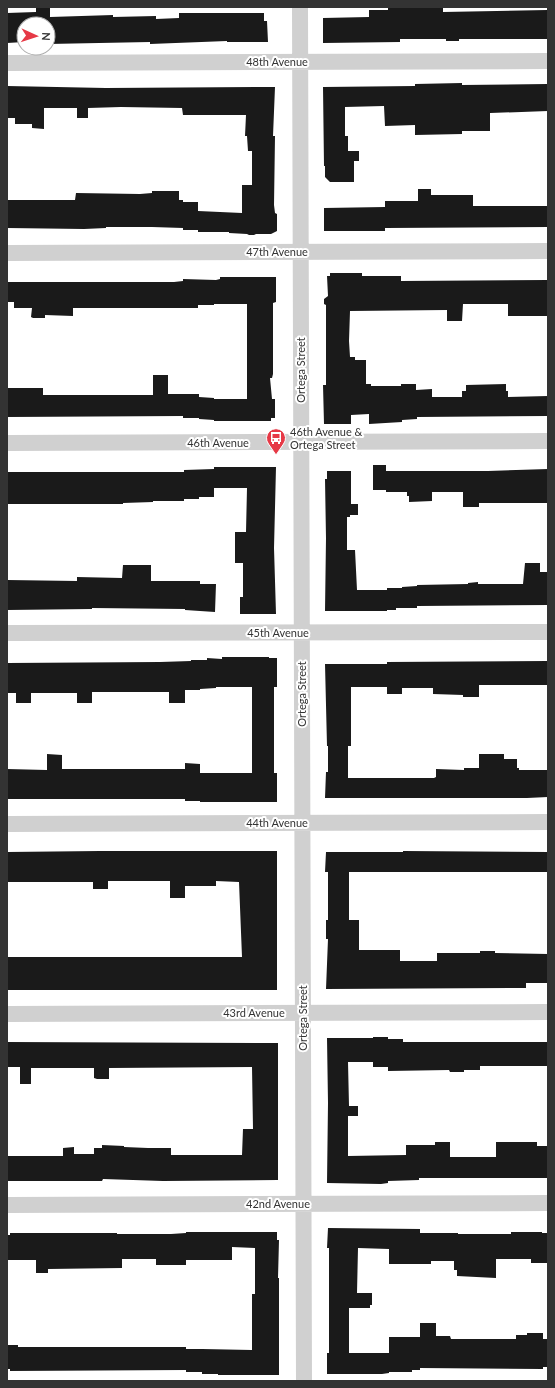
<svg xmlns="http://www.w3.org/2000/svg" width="555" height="1388" font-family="Lato,sans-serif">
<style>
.building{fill:#1a1a1a}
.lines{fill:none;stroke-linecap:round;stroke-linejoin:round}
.minor{stroke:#d0d0d0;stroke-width:16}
.labels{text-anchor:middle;stroke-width:4;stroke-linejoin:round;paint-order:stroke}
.street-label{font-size:11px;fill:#333;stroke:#fff}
.poi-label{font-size:11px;fill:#333;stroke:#fff;text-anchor:start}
</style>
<rect width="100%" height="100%" fill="#fff"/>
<path class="building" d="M 388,7 L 443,7 L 443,12 L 548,10 L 548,39 L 459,39 L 459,41 L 446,41 L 446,39 L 400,39 L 400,42 L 323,43 L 323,18 L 369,17 L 369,10 L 388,10 Z
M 36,8 L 50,8 L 50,17 L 113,15 L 113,17 L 156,16 L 156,19 L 179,18 L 179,13 L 264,13 L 264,21 L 267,21 L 268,42 L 227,42 L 227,41 L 150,44 L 150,42 L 48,44 L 48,24 L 24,24 L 24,42 L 7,43 L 7,13 L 36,12 Z
M 462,83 L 462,85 L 548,84 L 548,111 L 490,113 L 490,131 L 462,131 L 462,134 L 415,135 L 415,125 L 385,126 L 384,106 L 345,107 L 345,136 L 348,136 L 348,151 L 359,151 L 359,161 L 354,161 L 354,182 L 330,182 L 325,177 L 325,166 L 324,166 L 323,87 L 415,86 L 415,84 Z
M 7,86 L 106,88 L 275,87 L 273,136 L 275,136 L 274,205 L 275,213 L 277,214 L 277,231 L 271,234 L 256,234 L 254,235 L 249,235 L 247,234 L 229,233 L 229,232 L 198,232 L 198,230 L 183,230 L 183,228 L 152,227 L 106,227 L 106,228 L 84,229 L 7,228 L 7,200 L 75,200 L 76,193 L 140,194 L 152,193 L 152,191 L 179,191 L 179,200 L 183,200 L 183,202 L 198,202 L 198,211 L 242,213 L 242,185 L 252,185 L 252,151 L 248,151 L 247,136 L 245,136 L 246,115 L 183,115 L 182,108 L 121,107 L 88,108 L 88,118 L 77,118 L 77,108 L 44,108 L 44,129 L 32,128 L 32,124 L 15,124 L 15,118 L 7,118 Z
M 418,189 L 431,189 L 431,195 L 473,195 L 473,206 L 548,206 L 548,227 L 385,228 L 385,231 L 324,231 L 324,208 L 385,207 L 385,201 L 418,201 Z
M 330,273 L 362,273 L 362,276 L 401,276 L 401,281 L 548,280 L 548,316 L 508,316 L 508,304 L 463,304 L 462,321 L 447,321 L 447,310 L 350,311 L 349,341 L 350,357 L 355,357 L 355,360 L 366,360 L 366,384 L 371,384 L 371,386 L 401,386 L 401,384 L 416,384 L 416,390 L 432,389 L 432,397 L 462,397 L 462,391 L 466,391 L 466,385 L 506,384 L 506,391 L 508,391 L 508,397 L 548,396 L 548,416 L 417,417 L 417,419 L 402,420 L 402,422 L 369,424 L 369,414 L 351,415 L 351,424 L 324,424 L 323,385 L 326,385 L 326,305 L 324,304 L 324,299 L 328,296 L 327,276 L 330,276 Z
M 220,277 L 276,277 L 276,302 L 273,303 L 273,374 L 272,378 L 270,378 L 272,399 L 275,399 L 275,418 L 271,418 L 271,421 L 214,421 L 214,420 L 199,419 L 199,418 L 183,418 L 183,416 L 7,417 L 7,388 L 43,388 L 43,395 L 153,395 L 153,375 L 168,375 L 168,394 L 199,394 L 199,397 L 214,398 L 214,399 L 247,399 L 247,304 L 214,304 L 214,305 L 198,305 L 198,308 L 73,308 L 73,316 L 45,315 L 45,318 L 33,318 L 31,317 L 32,308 L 14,308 L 14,302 L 7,302 L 7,282 L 174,282 L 183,281 L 183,279 L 216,280 L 220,279 Z
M 373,465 L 386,465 L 386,471 L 488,471 L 548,469 L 548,503 L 479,503 L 479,507 L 463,507 L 463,492 L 432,492 L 432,501 L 409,502 L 409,496 L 407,496 L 407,492 L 386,492 L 386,490 L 373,490 Z
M 214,467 L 276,467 L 274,548 L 276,614 L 240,614 L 240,597 L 243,597 L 243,563 L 235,563 L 235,532 L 246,532 L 247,488 L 214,488 L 214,497 L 199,497 L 199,499 L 184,499 L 184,501 L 153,501 L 153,502 L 123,503 L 123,504 L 7,504 L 7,472 L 184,472 L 184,470 L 214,469 Z
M 327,471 L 351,471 L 351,504 L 358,504 L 358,515 L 350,515 L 350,517 L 347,517 L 347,550 L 355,550 L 357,590 L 387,590 L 387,588 L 402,588 L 402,587 L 417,586 L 417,585 L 468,584 L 468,583 L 478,582 L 478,584 L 523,584 L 525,563 L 540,563 L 540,572 L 548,572 L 548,605 L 417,606 L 417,608 L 396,608 L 396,610 L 387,610 L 387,611 L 325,611 L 326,538 L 325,479 L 327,479 Z
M 123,565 L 151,565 L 151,581 L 200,581 L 200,584 L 216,584 L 215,612 L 185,610 L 185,609 L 92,608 L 92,609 L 7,610 L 7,580 L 77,581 L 77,577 L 122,578 Z
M 222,657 L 269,657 L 269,658 L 277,658 L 277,687 L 274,687 L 274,773 L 277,773 L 277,802 L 200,802 L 200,801 L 185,801 L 185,799 L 7,799 L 7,769 L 47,770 L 47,754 L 62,755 L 62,769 L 185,769 L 185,763 L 200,764 L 200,773 L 252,773 L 252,687 L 216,687 L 216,688 L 200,689 L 200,690 L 185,690 L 185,703 L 169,703 L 169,692 L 92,692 L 92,703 L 77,703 L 77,693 L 31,693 L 31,703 L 16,703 L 16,693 L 7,693 L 7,663 L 160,662 L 191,661 L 191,660 L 207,660 L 207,658 L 222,659 Z
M 548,661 L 548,685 L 479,685 L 479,697 L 463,697 L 463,695 L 433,694 L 433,688 L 402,688 L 402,694 L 387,694 L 387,687 L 351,687 L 351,746 L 348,746 L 348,778 L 434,778 L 436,777 L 436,769 L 464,770 L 464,768 L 479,768 L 479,754 L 504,754 L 504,759 L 517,759 L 517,768 L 519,768 L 519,770 L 548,770 L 548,797 L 527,798 L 325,798 L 326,772 L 328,772 L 328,746 L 327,746 L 325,664 L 387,664 L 387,662 Z
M 100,851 L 277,851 L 277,990 L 7,990 L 7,957 L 242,957 L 239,882 L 216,881 L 216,886 L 185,886 L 185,898 L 170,898 L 170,881 L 108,881 L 108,889 L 93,889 L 93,882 L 7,882 L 7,852 Z
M 403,851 L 548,852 L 548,872 L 349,872 L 349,920 L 359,920 L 359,950 L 400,950 L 400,961 L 437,961 L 437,953 L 480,953 L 480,951 L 495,951 L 495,953 L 548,954 L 548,983 L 526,983 L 526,988 L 326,989 L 328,939 L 326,939 L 326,920 L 328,920 L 328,872 L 325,872 L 326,852 L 403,852 Z
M 373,1037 L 388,1037 L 388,1039 L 403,1039 L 403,1042 L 548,1042 L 548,1066 L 480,1066 L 480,1070 L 464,1070 L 464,1072 L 450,1072 L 449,1070 L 388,1071 L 388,1067 L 373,1067 L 373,1062 L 348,1062 L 349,1106 L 358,1106 L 358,1116 L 348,1116 L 348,1156 L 406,1155 L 406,1145 L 435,1145 L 435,1142 L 450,1142 L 450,1157 L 496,1157 L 496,1142 L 537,1142 L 537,1146 L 548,1146 L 548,1178 L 419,1178 L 419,1180 L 388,1181 L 388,1183 L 381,1184 L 327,1183 L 328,1103 L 327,1038 L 373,1038 Z
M 7,1042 L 278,1043 L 278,1180 L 163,1181 L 103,1179 L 102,1181 L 7,1181 L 7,1156 L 63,1156 L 63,1148 L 74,1147 L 74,1154 L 94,1154 L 94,1148 L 102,1148 L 102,1145 L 124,1146 L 124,1147 L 148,1148 L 171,1148 L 171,1155 L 242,1155 L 243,1129 L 253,1129 L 252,1067 L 109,1068 L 109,1079 L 97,1079 L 94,1078 L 94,1068 L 31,1068 L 31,1084 L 20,1084 L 20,1067 L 7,1067 Z
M 328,1228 L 420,1229 L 420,1233 L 458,1233 L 458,1234 L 511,1234 L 511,1232 L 542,1232 L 542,1233 L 548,1233 L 548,1263 L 531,1263 L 531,1259 L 496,1259 L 496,1278 L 457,1276 L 457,1270 L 454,1270 L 454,1261 L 431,1261 L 431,1264 L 389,1264 L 389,1249 L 358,1248 L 357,1293 L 372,1293 L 372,1305 L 370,1305 L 370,1308 L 349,1308 L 349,1353 L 389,1353 L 389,1337 L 420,1337 L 420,1323 L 436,1323 L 436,1336 L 450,1336 L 451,1339 L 516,1339 L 516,1335 L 527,1335 L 527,1333 L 543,1333 L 543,1339 L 548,1339 L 548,1367 L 543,1367 L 543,1369 L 420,1368 L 420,1370 L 412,1370 L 412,1372 L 389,1372 L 389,1373 L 382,1374 L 327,1374 L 327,1353 L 329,1353 L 329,1248 L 327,1248 Z
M 186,1232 L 277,1232 L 277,1240 L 279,1240 L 278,1278 L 279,1278 L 279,1375 L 218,1375 L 218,1374 L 202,1374 L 202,1372 L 186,1372 L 186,1370 L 10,1371 L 10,1369 L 7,1369 L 7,1345 L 18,1345 L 18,1347 L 186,1347 L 186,1349 L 202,1349 L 252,1350 L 252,1294 L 255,1294 L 255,1248 L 232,1247 L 232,1260 L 186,1260 L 186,1265 L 156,1265 L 156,1259 L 122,1259 L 122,1268 L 48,1269 L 48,1273 L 36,1273 L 36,1260 L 7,1260 L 7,1235 L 10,1235 L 10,1233 L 117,1233 L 117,1234 L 171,1234 L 186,1233 Z"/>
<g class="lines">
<path class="minor" d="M 300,7 L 304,1381
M 7,63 L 548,61
M 7,253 L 548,251
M 7,443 L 548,441
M 7,633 L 548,632
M 7,824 L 548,822
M 7,1014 L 548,1012
M 7,1205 L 548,1203"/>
</g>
<defs>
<symbol id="bus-pin" viewBox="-11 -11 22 30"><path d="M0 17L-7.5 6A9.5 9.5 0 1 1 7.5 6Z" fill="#e63946" stroke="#fff"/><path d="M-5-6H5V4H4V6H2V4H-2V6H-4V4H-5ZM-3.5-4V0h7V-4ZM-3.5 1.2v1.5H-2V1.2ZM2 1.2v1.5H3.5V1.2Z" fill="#fff"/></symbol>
</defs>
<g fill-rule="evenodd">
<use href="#bus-pin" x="265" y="427" width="22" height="30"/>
</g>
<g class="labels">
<g class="street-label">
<text x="277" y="66">48th Avenue</text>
<text x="277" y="256">47th Avenue</text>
<text transform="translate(301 370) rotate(-90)" y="4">Ortega Street</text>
<text x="218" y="447">46th Avenue</text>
<text x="278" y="637">45th Avenue</text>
<text transform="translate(302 694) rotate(-90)" y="4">Ortega Street</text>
<text x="277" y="827">44th Avenue</text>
<text x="254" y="1017">43rd Avenue</text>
<text transform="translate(303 1018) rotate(-90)" y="4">Ortega Street</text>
<text x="278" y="1208">42nd Avenue</text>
</g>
<g class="poi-label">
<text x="290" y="436">46th Avenue &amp;<tspan x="290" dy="13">Ortega Street</tspan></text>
</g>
</g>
<rect width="555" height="1388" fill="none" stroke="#333333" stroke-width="16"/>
<g transform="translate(36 36) rotate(93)"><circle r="19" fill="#ffffff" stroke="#adadad"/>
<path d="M0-3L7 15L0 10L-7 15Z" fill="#e63946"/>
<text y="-6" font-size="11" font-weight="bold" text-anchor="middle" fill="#333333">N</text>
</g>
</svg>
